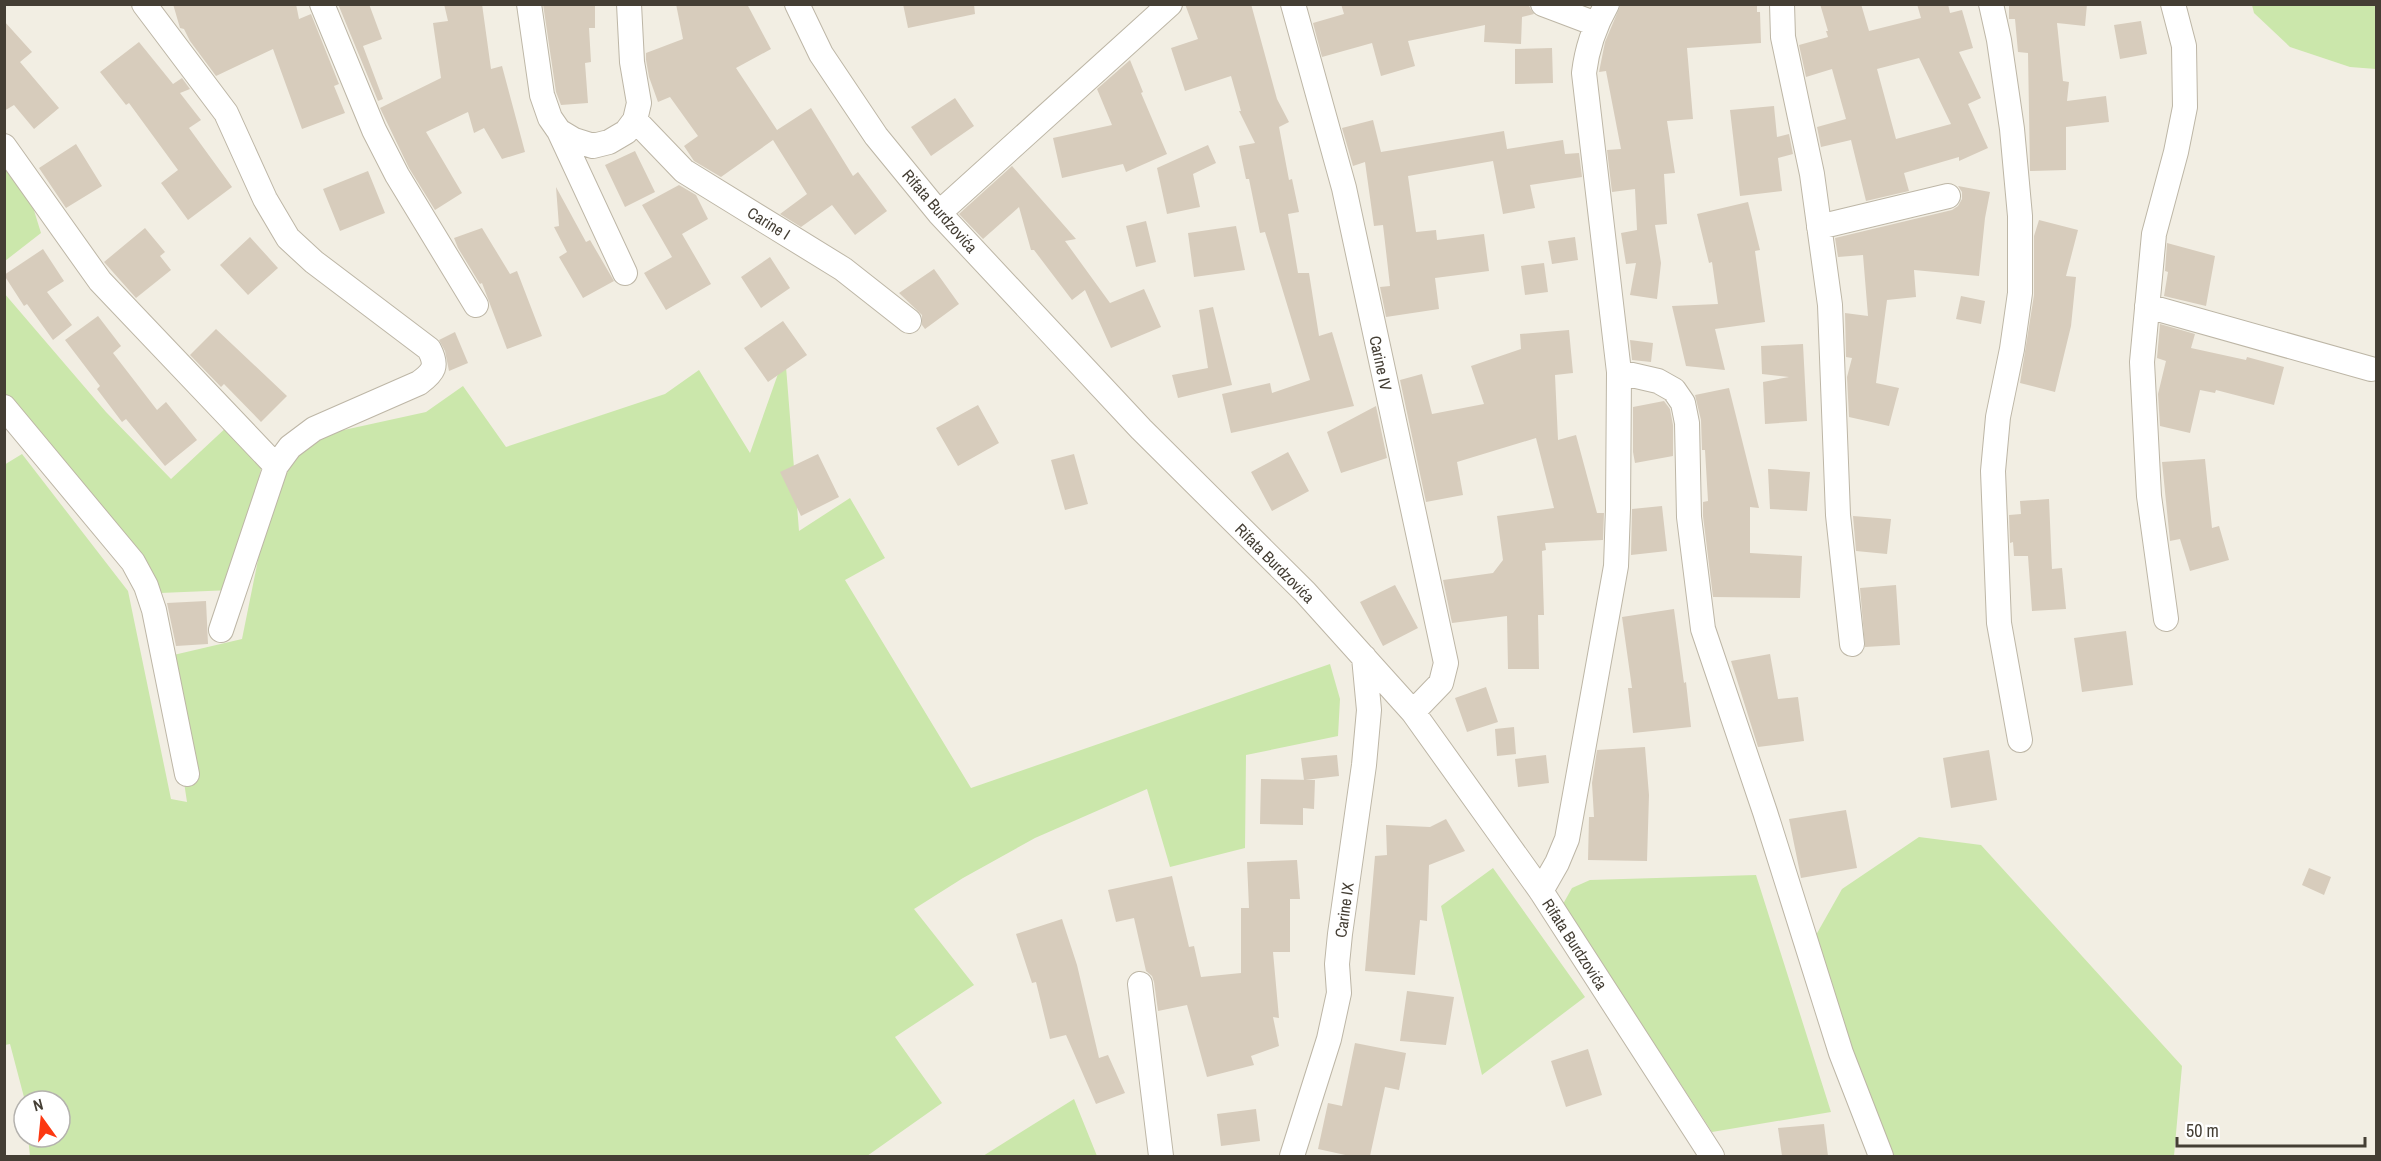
<svg xmlns="http://www.w3.org/2000/svg" width="2381" height="1161" font-family="'Archivo Narrow',sans-serif">
<style>
.green{fill:#cbe7ab}
.building{fill:#d7ccbc;fill-rule:evenodd}
.lines{fill:none;stroke-linecap:round;stroke-linejoin:round}
.minor-casing{stroke:#bdb6a6;stroke-width:26}
.minor{stroke:#fff;stroke-width:24}
.labels{text-anchor:middle;stroke-width:4.5;stroke-linejoin:round;paint-order:stroke}
.street-label{font-size:16px;fill:#443e34;stroke:#fff}
</style>
<rect width="100%" height="100%" fill="#f2eee3"/>
<path class="green" d="M 2252,5 L 2376,5 L 2376,69 L 2350,67 L 2290,47 L 2254,13 Z
M 4,162 L 32,204 L 41,233 L 5,261 Z
M 4,293 L 106,412 L 171,479 L 230,424 L 264,456 L 232,590 L 160,593 L 5,394 Z
M 785,354 L 799,531 L 850,498 L 885,558 L 845,580 L 971,788 L 1330,664 L 1340,699 L 1338,736 L 1246,755 L 1245,848 L 1170,867 L 1147,789 L 1035,838 L 963,878 L 914,909 L 974,985 L 895,1037 L 942,1103 L 867,1156 L 30,1156 L 28,1137 L 60,1137 L 60,1101 L 25,1101 L 10,1044 L 5,1045 L 4,465 L 22,454 L 128,591 L 171,799 L 187,802 L 165,657 L 242,639 L 277,466 L 321,435 L 426,412 L 463,386 L 506,447 L 665,394 L 699,370 L 750,453 Z
M 1919,837 L 1981,845 L 2182,1066 L 2174,1156 L 1882,1156 L 1816,935 L 1842,889 Z
M 1493,868 L 1585,997 L 1482,1075 L 1441,906 Z
M 1756,875 L 1831,1112 L 1712,1132 L 1563,904 L 1572,888 L 1590,880 Z
M 1074,1099 L 1097,1156 L 983,1156 Z"/>
<path class="building" d="M 173,4 L 296,4 L 299,19 L 311,14 L 339,84 L 334,86 L 345,113 L 302,129 L 273,49 L 216,76 L 190,41 L 184,29 L 180,28 Z
M 338,4 L 369,4 L 382,39 L 363,46 L 383,99 L 378,101 Z
M 444,4 L 482,4 L 491,69 L 502,66 L 525,152 L 502,159 L 484,128 L 474,133 L 468,112 L 426,132 L 462,193 L 435,210 L 409,168 L 380,108 L 441,78 L 433,23 L 448,21 Z
M 543,4 L 595,4 L 595,28 L 589,28 L 591,62 L 585,63 L 588,103 L 561,105 L 556,92 Z
M 676,4 L 747,4 L 771,49 L 736,68 L 777,130 L 811,108 L 853,176 L 858,172 L 887,211 L 855,235 L 832,205 L 801,227 L 780,214 L 807,194 L 773,140 L 721,177 L 694,161 L 684,146 L 698,136 L 670,97 L 658,102 L 649,77 L 646,60 L 646,53 L 683,39 Z
M 903,4 L 974,4 L 975,14 L 908,28 Z
M 1185,4 L 1251,4 L 1277,99 L 1289,122 L 1279,127 L 1289,180 L 1292,179 L 1299,212 L 1288,214 L 1298,273 L 1309,273 L 1319,336 L 1332,332 L 1354,406 L 1231,433 L 1222,394 L 1270,383 L 1272,393 L 1310,380 L 1265,232 L 1260,233 L 1249,179 L 1246,179 L 1239,146 L 1255,143 L 1239,111 L 1241,111 L 1231,76 L 1185,91 L 1171,48 L 1198,39 Z
M 1341,4 L 1529,6 L 1534,14 L 1522,17 L 1521,44 L 1484,42 L 1485,25 L 1408,41 L 1415,66 L 1381,76 L 1372,43 L 1322,57 L 1313,23 L 1344,14 Z
M 1621,4 L 1757,4 L 1757,12 L 1760,12 L 1761,43 L 1687,48 L 1693,119 L 1667,121 L 1675,173 L 1664,174 L 1667,224 L 1655,225 L 1661,263 L 1657,299 L 1630,295 L 1636,263 L 1626,264 L 1621,233 L 1637,230 L 1635,189 L 1612,192 L 1607,150 L 1621,149 L 1606,71 L 1599,72 L 1605,42 Z
M 1820,4 L 1861,4 L 1869,31 L 1921,18 L 1917,4 L 1948,4 L 1950,13 L 1962,10 L 1973,48 L 1959,52 L 1981,98 L 1968,104 L 1988,148 L 1959,161 L 1959,157 L 1904,173 L 1909,191 L 1866,201 L 1851,140 L 1821,147 L 1817,127 L 1846,119 L 1832,69 L 1806,77 L 1799,45 L 1828,37 L 1826,31 L 1828,31 ZM 1919,58 L 1951,124 L 1896,139 L 1877,69 Z
M 2009,4 L 2087,4 L 2085,26 L 2057,23 L 2063,81 L 2069,82 L 2067,101 L 2106,96 L 2109,122 L 2066,127 L 2066,170 L 2030,171 L 2028,53 L 2018,52 L 2015,19 L 2009,19 Z
M 4,21 L 32,52 L 20,62 L 59,108 L 34,129 L 14,105 L 4,111 Z
M 2141,21 L 2147,54 L 2120,59 L 2114,25 Z
M 139,42 L 173,84 L 182,78 L 190,89 L 180,93 L 201,120 L 189,128 L 232,187 L 188,220 L 161,183 L 178,170 L 129,103 L 126,105 L 100,72 Z
M 1552,48 L 1553,83 L 1515,84 L 1515,49 Z
M 1130,60 L 1143,92 L 1141,93 L 1167,154 L 1126,172 L 1123,164 L 1062,178 L 1053,138 L 1112,125 L 1097,89 Z
M 955,98 L 974,126 L 931,156 L 911,127 Z
M 1774,106 L 1777,137 L 1789,134 L 1793,154 L 1778,158 L 1782,191 L 1740,196 L 1730,110 Z
M 1373,120 L 1381,152 L 1504,131 L 1507,149 L 1563,140 L 1565,154 L 1579,153 L 1582,177 L 1530,185 L 1535,208 L 1503,214 L 1493,161 L 1408,176 L 1416,232 L 1436,230 L 1437,240 L 1484,234 L 1489,271 L 1435,278 L 1439,309 L 1386,317 L 1380,287 L 1390,286 L 1383,225 L 1374,226 L 1365,162 L 1353,166 L 1342,128 Z
M 76,144 L 102,186 L 66,208 L 39,168 Z
M 1208,145 L 1216,163 L 1193,174 L 1200,207 L 1167,214 L 1157,168 Z
M 635,151 L 655,192 L 625,207 L 605,165 Z
M 1012,166 L 1076,239 L 1065,241 L 1110,303 L 1144,289 L 1161,327 L 1111,348 L 1085,290 L 1072,300 L 1034,250 L 1031,250 L 1019,207 L 983,239 L 959,214 Z
M 368,171 L 385,213 L 340,231 L 323,189 Z
M 679,185 L 696,195 L 708,219 L 682,234 L 711,284 L 666,310 L 644,273 L 672,257 L 642,205 Z
M 1958,186 L 1990,192 L 1985,218 L 1979,276 L 1914,270 L 1916,297 L 1887,300 L 1876,383 L 1899,388 L 1889,426 L 1849,417 L 1847,377 L 1852,358 L 1846,357 L 1845,313 L 1868,316 L 1863,255 L 1838,257 L 1835,238 L 1952,210 L 1958,206 L 1962,199 L 1962,192 Z
M 556,187 L 586,242 L 590,240 L 614,281 L 583,298 L 559,257 L 567,252 L 554,227 L 559,226 Z
M 1748,202 L 1760,250 L 1755,251 L 1765,322 L 1715,329 L 1725,370 L 1686,366 L 1672,306 L 1718,304 L 1712,262 L 1709,263 L 1697,214 Z
M 2039,220 L 2078,230 L 2066,276 L 2076,277 L 2071,326 L 2055,392 L 2020,383 L 2034,295 L 2034,236 Z
M 1146,221 L 1156,262 L 1136,267 L 1126,226 Z
M 1236,226 L 1245,270 L 1194,277 L 1188,233 Z
M 145,228 L 165,252 L 160,256 L 171,270 L 136,298 L 104,262 Z
M 482,228 L 510,274 L 517,271 L 542,336 L 507,349 L 482,283 L 480,284 L 458,248 L 454,238 Z
M 250,237 L 278,268 L 248,295 L 220,265 Z
M 1575,237 L 1578,260 L 1552,264 L 1548,241 Z
M 2167,243 L 2215,256 L 2206,306 L 2164,296 L 2168,272 L 2165,271 Z
M 43,249 L 64,281 L 47,292 L 72,325 L 53,340 L 27,304 L 24,306 L 4,275 Z
M 770,257 L 790,288 L 761,308 L 741,277 Z
M 1544,263 L 1548,292 L 1525,295 L 1521,266 Z
M 934,269 L 959,304 L 925,329 L 922,325 L 922,315 L 899,293 Z
M 1961,296 L 1985,301 L 1981,324 L 1956,319 Z
M 1213,307 L 1232,385 L 1178,398 L 1172,375 L 1208,368 L 1199,310 Z
M 98,316 L 121,346 L 113,353 L 157,410 L 166,402 L 197,440 L 165,466 L 126,419 L 122,422 L 97,389 L 100,386 L 65,340 Z
M 783,321 L 807,355 L 768,382 L 744,348 Z
M 2160,324 L 2195,334 L 2191,348 L 2246,360 L 2247,357 L 2284,367 L 2274,405 L 2216,390 L 2215,393 L 2200,390 L 2190,433 L 2160,426 L 2158,394 L 2166,361 L 2157,358 Z
M 216,329 L 287,396 L 261,422 L 224,384 L 221,387 L 190,355 Z
M 1569,330 L 1573,373 L 1555,375 L 1558,440 L 1576,435 L 1597,513 L 1604,513 L 1603,540 L 1545,543 L 1546,550 L 1542,551 L 1544,615 L 1538,615 L 1539,669 L 1508,669 L 1507,616 L 1452,623 L 1443,580 L 1493,573 L 1503,560 L 1497,516 L 1554,508 L 1536,438 L 1457,462 L 1463,495 L 1426,502 L 1400,380 L 1422,374 L 1432,414 L 1484,404 L 1471,366 L 1521,349 L 1520,334 Z
M 455,332 L 468,363 L 449,371 L 445,351 L 439,340 Z
M 1630,340 L 1653,343 L 1651,362 L 1632,360 Z
M 1803,344 L 1807,421 L 1765,424 L 1763,382 L 1789,377 L 1762,374 L 1761,346 Z
M 1729,388 L 1759,508 L 1750,507 L 1750,553 L 1802,556 L 1800,598 L 1713,597 L 1703,516 L 1703,502 L 1708,501 L 1705,450 L 1702,450 L 1701,420 L 1695,395 Z
M 1664,401 L 1670,409 L 1673,425 L 1673,456 L 1635,463 L 1633,452 L 1633,407 Z
M 978,405 L 999,443 L 958,466 L 936,428 Z
M 1376,406 L 1387,458 L 1341,473 L 1327,432 Z
M 1288,452 L 1309,491 L 1272,511 L 1251,472 Z
M 818,454 L 839,497 L 801,516 L 780,472 Z
M 1074,454 L 1088,504 L 1065,510 L 1051,460 Z
M 2205,459 L 2212,528 L 2219,526 L 2229,560 L 2190,571 L 2180,539 L 2170,541 L 2162,462 Z
M 1768,469 L 1810,472 L 1807,511 L 1770,509 Z
M 2049,499 L 2052,569 L 2062,568 L 2066,609 L 2032,611 L 2028,556 L 2014,556 L 2013,542 L 2010,543 L 2009,515 L 2021,514 L 2020,501 Z
M 1662,506 L 1667,551 L 1631,555 L 1632,509 Z
M 1853,516 L 1891,519 L 1887,554 L 1856,551 Z
M 1395,585 L 1418,628 L 1383,646 L 1360,602 Z
M 1896,585 L 1900,645 L 1865,647 L 1860,588 Z
M 206,601 L 208,644 L 176,646 L 167,603 Z
M 1674,609 L 1684,683 L 1686,682 L 1691,727 L 1633,733 L 1628,688 L 1632,688 L 1622,617 Z
M 2126,631 L 2133,685 L 2082,692 L 2074,638 Z
M 1770,654 L 1778,699 L 1798,697 L 1804,741 L 1758,747 L 1731,661 Z
M 1486,687 L 1498,722 L 1467,732 L 1455,698 Z
M 1514,727 L 1516,754 L 1497,756 L 1495,729 Z
M 1645,747 L 1649,795 L 1647,861 L 1588,860 L 1589,817 L 1594,817 L 1592,783 L 1597,750 Z
M 1989,750 L 1997,800 L 1951,808 L 1943,758 Z
M 1337,755 L 1339,776 L 1304,780 L 1301,758 Z
M 1546,755 L 1549,783 L 1518,787 L 1515,759 Z
M 1261,779 L 1315,780 L 1314,809 L 1303,808 L 1303,825 L 1260,824 Z
M 1846,810 L 1857,868 L 1801,878 L 1789,819 Z
M 1446,819 L 1465,851 L 1429,865 L 1427,921 L 1420,920 L 1415,975 L 1365,971 L 1375,856 L 1387,855 L 1386,825 L 1430,827 Z
M 1297,860 L 1300,899 L 1290,899 L 1290,952 L 1273,952 L 1279,1018 L 1273,1017 L 1279,1046 L 1251,1056 L 1254,1065 L 1207,1077 L 1187,1005 L 1158,1011 L 1154,982 L 1152,976 L 1146,971 L 1134,918 L 1116,922 L 1108,890 L 1172,876 L 1189,947 L 1194,946 L 1201,977 L 1241,973 L 1241,908 L 1249,908 L 1247,862 Z
M 2309,868 L 2331,877 L 2324,895 L 2302,885 Z
M 1062,919 L 1077,965 L 1099,1058 L 1108,1055 L 1125,1093 L 1096,1104 L 1066,1035 L 1050,1039 L 1036,982 L 1032,983 L 1016,934 Z
M 1407,991 L 1454,997 L 1446,1045 L 1400,1041 Z
M 1355,1043 L 1406,1053 L 1399,1090 L 1385,1087 L 1370,1156 L 1350,1156 L 1318,1149 L 1328,1103 L 1342,1106 Z
M 1588,1049 L 1602,1095 L 1566,1107 L 1551,1061 Z
M 1256,1109 L 1260,1141 L 1221,1146 L 1217,1114 Z
M 1824,1124 L 1828,1156 L 1782,1156 L 1778,1128 Z"/>
<g class="lines">
<defs>
<path id="minor" d="M 322,4 L 374,130 L 397,175 L 476,305
M 529,4 L 542,95 L 550,118 L 559,131 L 574,140 L 593,146 L 609,142 L 626,132 L 635,120 L 639,103 L 632,62 L 629,4
M 797,4 L 821,54 L 876,136 L 939,213 L 1141,429 L 1305,592 L 1413,712 L 1541,891 L 1712,1156
M 1293,4 L 1344,188 L 1446,663 L 1441,683 L 1413,712
M 1543,4 L 1596,24
M 1782,4 L 1783,37 L 1812,174 L 1830,305 L 1838,515 L 1852,644
M 1991,4 L 1999,40 L 2012,129 L 2020,216 L 2020,293 L 2012,349 L 1998,417 L 1993,471 L 1999,623 L 2020,740
M 635,120 L 684,171 L 843,269 L 909,321
M 559,131 L 625,273
M 4,146 L 100,281 L 276,466 L 290,447 L 314,429 L 419,383 C 434,372 438,366 429,349 L 314,262 L 288,238 L 265,199 L 226,113 L 144,4
M 939,213 L 1170,4
M 1819,227 L 1948,196
M 2147,306 L 2371,369
M 1619,372 L 1658,381 L 1674,390 L 1683,403 L 1687,423 L 1689,517 L 1703,629 L 1765,812 L 1841,1053 L 1881,1156
M 4,407 L 133,562 L 146,586 L 154,610 L 187,774
M 2166,619 L 2149,496 L 2142,362 L 2154,234 L 2176,152 L 2185,107 L 2184,46 L 2173,4
M 221,630 L 276,466
M 1541,891 L 1557,863 L 1567,839 L 1616,566 L 1618,509 L 1619,372 L 1584,73 C 1587,47 1594,27 1607,4
M 1140,984 L 1161,1156
M 1292,1156 L 1329,1039 L 1339,993 L 1337,964 L 1340,934 L 1364,765 L 1369,710 L 1364,657"/>
</defs>
<use href="#minor" class="minor-casing"/>
<use href="#minor" class="minor"/>
</g>
<g class="labels">
<g class="street-label">
<text transform="translate(940 211) rotate(49)" y="6">Rifata Burdzovića</text>
<text transform="translate(769 223) rotate(32)" y="6">Carine I</text>
<text transform="translate(1381 363) rotate(78)" y="6">Carine IV</text>
<text transform="translate(1275 563) rotate(45)" y="6">Rifata Burdzovića</text>
<text transform="translate(1344 910) rotate(-82)" y="6">Carine IX</text>
<text transform="translate(1575 944) rotate(57)" y="6">Rifata Burdzovića</text>
</g>
</g>
<rect width="2381" height="1161" fill="none" stroke="#443e34" stroke-width="12"/>
<g transform="translate(42 1119) rotate(345)"><circle r="28" fill="#ffffff" stroke="#b4b2ae" stroke-width="1.5"/>
<path d="M0-4.5L10 22L0 15L-10 22Z" fill="#fc3811"/>
<text y="-9" font-size="16" font-weight="bold" text-anchor="middle" fill="#443e34">N</text>
</g>
<path d="M2177 1137v9h188v-9" fill="none" stroke="#443e34" stroke-width="3"/>
<text x="2186" y="1137" font-size="18" fill="#443e34" stroke="#ffffff" stroke-width="4.5" paint-order="stroke">50 m</text>
</svg>
